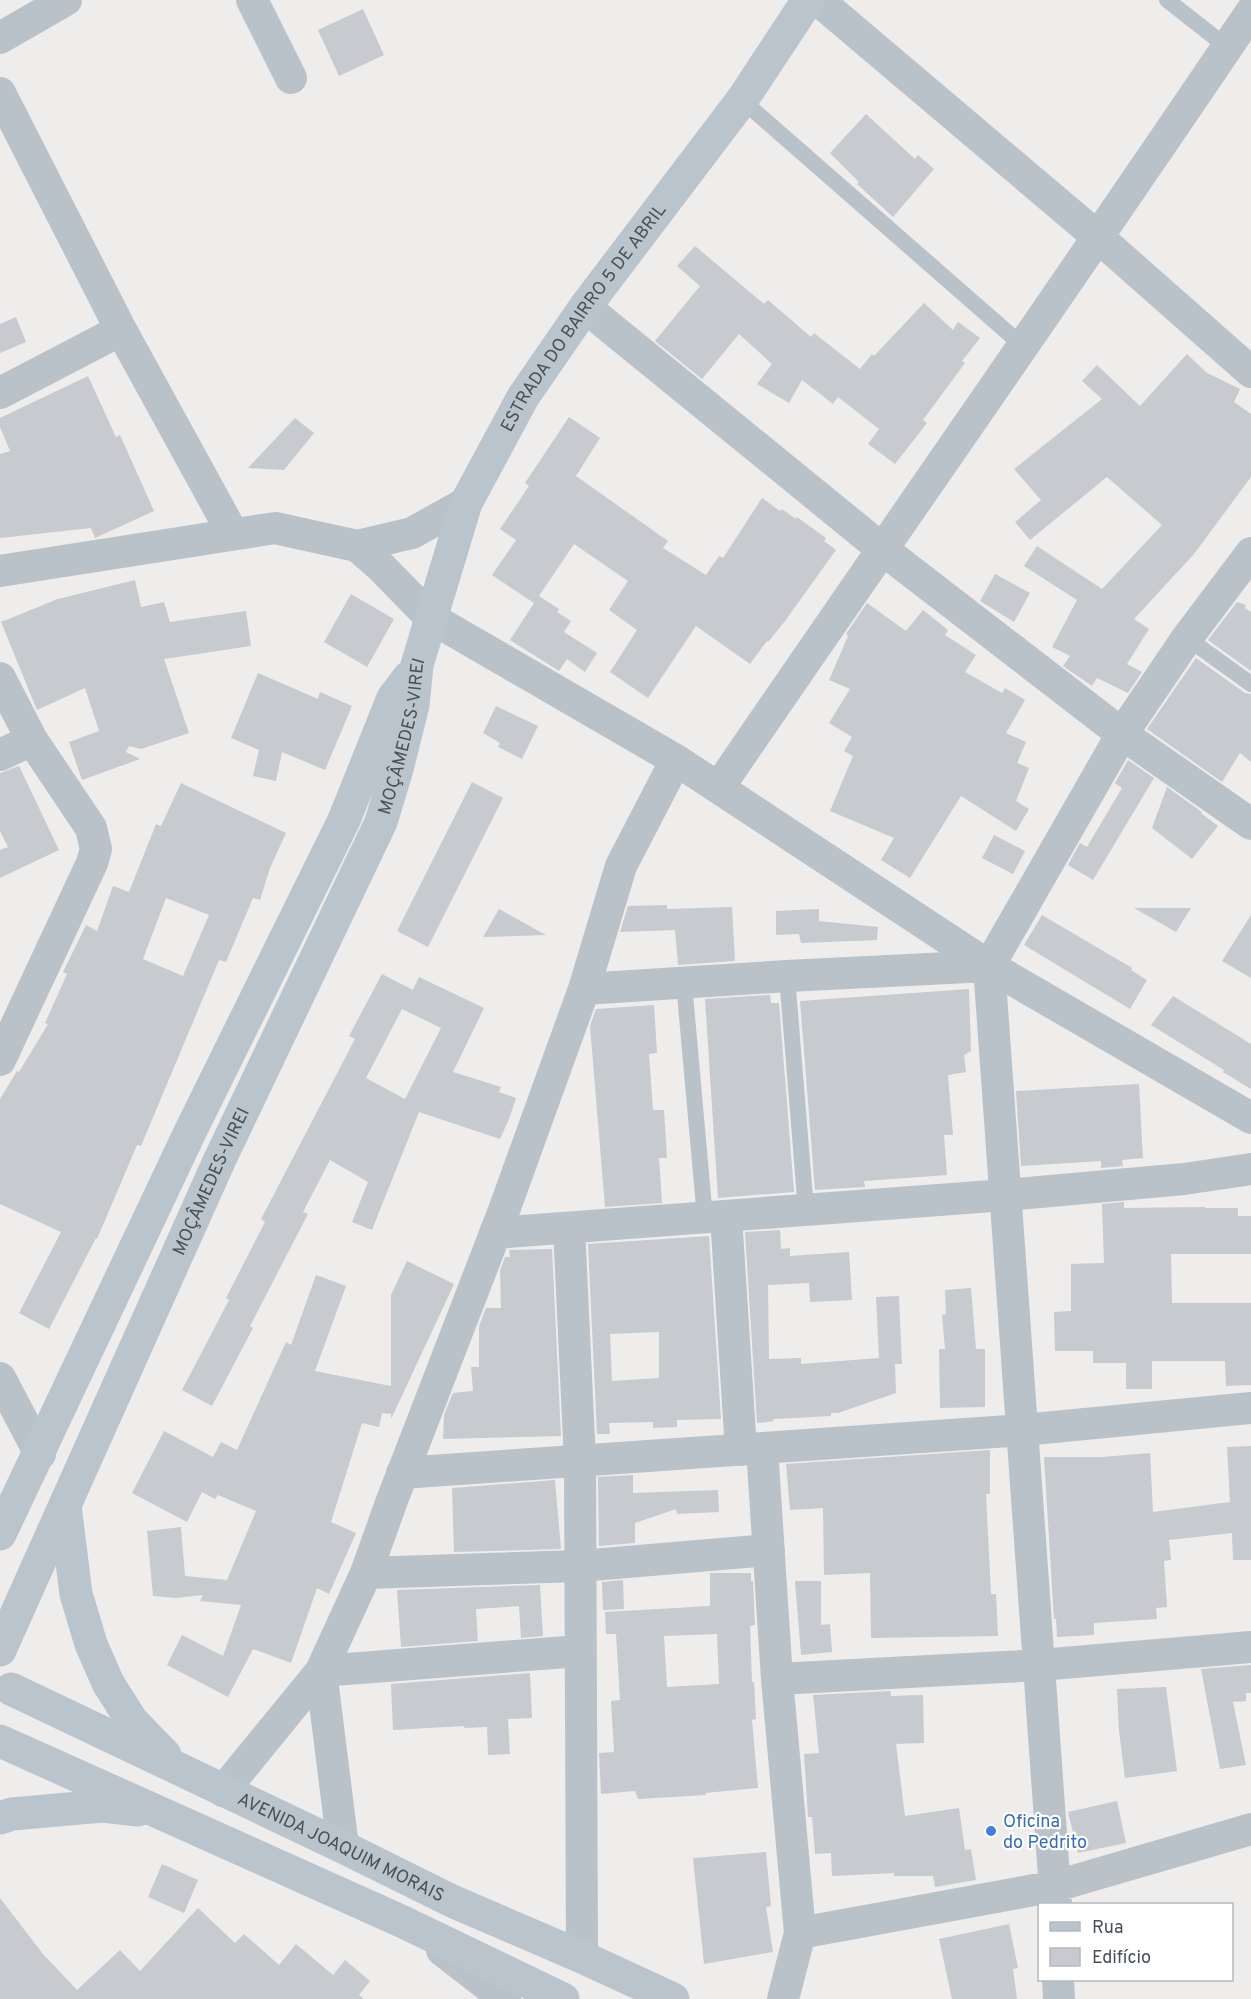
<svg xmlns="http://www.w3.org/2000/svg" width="1251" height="1999" font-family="Overpass,sans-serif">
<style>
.building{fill:#c7cacf;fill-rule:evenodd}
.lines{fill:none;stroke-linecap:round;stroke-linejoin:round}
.lane{stroke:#b8c2c8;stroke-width:16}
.street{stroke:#b8c2c8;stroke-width:32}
.secondary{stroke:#b9c4cd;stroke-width:33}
.shop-dot{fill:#3f7fe0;stroke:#fff;stroke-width:2}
.labels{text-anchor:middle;stroke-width:4.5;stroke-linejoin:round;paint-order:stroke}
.street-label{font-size:18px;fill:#465158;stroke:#fff}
.shop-label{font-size:18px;fill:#366cbe;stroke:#fff;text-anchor:start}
</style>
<rect width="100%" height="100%" fill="#efecec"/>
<path class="building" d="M 363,9 L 384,55 L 339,76 L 318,30 Z
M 866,114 L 915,159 L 918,155 L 934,169 L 893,217 L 857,184 L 859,182 L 830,153 Z
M 695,246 L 764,304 L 768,300 L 811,337 L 814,333 L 860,369 L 872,354 L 874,356 L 924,303 L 953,330 L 958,322 L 980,338 L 962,361 L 965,363 L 923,420 L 927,423 L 895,464 L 868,444 L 879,429 L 838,397 L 833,404 L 802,380 L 789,403 L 757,384 L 772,364 L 739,334 L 702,379 L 655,341 L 700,286 L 677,266 Z
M 16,317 L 26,342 L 0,353 L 0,324 Z
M 1187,354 L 1207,373 L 1240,389 L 1234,402 L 1251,414 L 1251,477 L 1194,554 L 1134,619 L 1149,629 L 1127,664 L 1142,672 L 1128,693 L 1097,678 L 1092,686 L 1063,666 L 1070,656 L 1052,647 L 1077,600 L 1024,566 L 1037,546 L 1102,589 L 1162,525 L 1107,477 L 1030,540 L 1015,522 L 1041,500 L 1014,469 L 1102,399 L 1082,381 L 1097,365 L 1140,406 Z
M 88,376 L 116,437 L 120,435 L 154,511 L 95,538 L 91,528 L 0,538 L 0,454 L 10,451 L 0,427 L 0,418 Z
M 569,417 L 600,438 L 576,476 L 668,541 L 663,548 L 706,575 L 719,556 L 723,558 L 762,498 L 780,511 L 782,509 L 796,519 L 797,517 L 826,538 L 824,541 L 836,550 L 785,621 L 768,642 L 767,641 L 750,664 L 696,626 L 648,698 L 610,672 L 637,630 L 609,610 L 628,581 L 574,544 L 539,596 L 559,609 L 557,612 L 571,621 L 564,632 L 597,653 L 585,672 L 567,659 L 559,671 L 510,640 L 534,603 L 492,575 L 516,540 L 500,529 L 529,486 L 525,483 Z
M 295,418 L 314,433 L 284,470 L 248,468 Z
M 995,574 L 1030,593 L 1014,622 L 980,601 Z
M 135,580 L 141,607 L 164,602 L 170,622 L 246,611 L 251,646 L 164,659 L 189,733 L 141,749 L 129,746 L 126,752 L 140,759 L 82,780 L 69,742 L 99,731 L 85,688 L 37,710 L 1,622 L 58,599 Z
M 351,594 L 394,619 L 367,667 L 324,642 Z
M 1237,602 L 1246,605 L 1245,608 L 1251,612 L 1251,671 L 1208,640 Z
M 867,603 L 906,631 L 923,610 L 948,630 L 945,635 L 976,655 L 965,672 L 1002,693 L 1005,688 L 1025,700 L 1006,733 L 1026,742 L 1017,763 L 1029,768 L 1016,801 L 1029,809 L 1016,831 L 961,796 L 910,878 L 881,860 L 894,838 L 830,811 L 853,756 L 844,751 L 852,737 L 829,723 L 850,689 L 829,680 L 848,636 L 846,634 Z
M 1196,658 L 1245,693 L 1251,694 L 1251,762 L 1240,753 L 1222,782 L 1147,729 Z
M 258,673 L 318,699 L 320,692 L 352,706 L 325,770 L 282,752 L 276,781 L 253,776 L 259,750 L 231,738 Z
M 496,706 L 538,726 L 522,759 L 498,747 L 500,743 L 483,733 Z
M 1128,760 L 1154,778 L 1093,880 L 1068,865 L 1080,843 L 1087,847 L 1122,788 L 1115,783 Z
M 19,766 L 59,850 L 0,878 L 0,850 L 8,847 L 0,831 L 0,773 Z
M 472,782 L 503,798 L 428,947 L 397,931 Z
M 181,783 L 286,833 L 270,868 L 260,900 L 253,898 L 226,962 L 219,960 L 141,1146 L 137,1145 L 97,1239 L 96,1238 L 49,1329 L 19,1313 L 61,1232 L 0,1204 L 0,1099 L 17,1071 L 19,1072 L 48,1024 L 45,1023 L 67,974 L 63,972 L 86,925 L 97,931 L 113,886 L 129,892 L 156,824 L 161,826 ZM 166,898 L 209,915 L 183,976 L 143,959 Z
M 1167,787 L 1202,812 L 1201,813 L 1218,826 L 1192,859 L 1152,828 Z
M 994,835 L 1025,851 L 1013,874 L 982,858 Z
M 667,905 L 667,909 L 732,907 L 735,961 L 678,965 L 675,930 L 620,932 L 628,906 Z
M 1134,908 L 1191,908 L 1176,932 Z
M 499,909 L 546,935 L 483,937 Z
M 819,909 L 819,921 L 878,927 L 877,940 L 801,943 L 799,934 L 776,935 L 776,911 Z
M 1042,915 L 1132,968 L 1131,970 L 1147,980 L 1130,1009 L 1024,945 Z
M 1251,915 L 1251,978 L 1222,961 Z
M 382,974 L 413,990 L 419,977 L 484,1008 L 453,1072 L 501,1087 L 499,1092 L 516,1098 L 509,1119 L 500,1139 L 419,1112 L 372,1230 L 352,1222 L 368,1182 L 330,1160 L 303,1212 L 308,1214 L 250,1326 L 253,1328 L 212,1406 L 182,1390 L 229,1300 L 226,1298 L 265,1222 L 261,1219 L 355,1039 L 349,1036 ZM 402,1009 L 441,1028 L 405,1099 L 366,1078 Z
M 969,989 L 971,1051 L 964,1055 L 966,1072 L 948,1075 L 953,1135 L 944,1135 L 947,1175 L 864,1181 L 865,1187 L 815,1190 L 800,1001 Z
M 770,995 L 771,1003 L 779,1003 L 794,1192 L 718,1198 L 705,999 Z
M 1173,996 L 1251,1044 L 1251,1089 L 1223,1072 L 1224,1070 L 1151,1025 Z
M 654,1005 L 657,1053 L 649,1054 L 653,1110 L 664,1110 L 667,1158 L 659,1158 L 662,1203 L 605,1207 L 590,1026 L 596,1009 Z
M 1139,1084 L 1143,1158 L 1122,1160 L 1123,1166 L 1101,1168 L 1101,1161 L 1021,1166 L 1016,1091 Z
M 1124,1202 L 1124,1208 L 1205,1207 L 1205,1208 L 1238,1208 L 1238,1216 L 1251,1216 L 1251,1254 L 1171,1254 L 1172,1303 L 1251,1303 L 1251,1385 L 1226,1386 L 1225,1361 L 1152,1361 L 1152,1389 L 1126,1389 L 1126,1363 L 1093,1363 L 1093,1351 L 1055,1351 L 1054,1312 L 1071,1311 L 1071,1264 L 1104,1263 L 1102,1204 Z
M 780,1230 L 781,1249 L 790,1248 L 790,1256 L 849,1252 L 852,1300 L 810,1302 L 809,1283 L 768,1285 L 769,1359 L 801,1358 L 801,1364 L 879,1358 L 876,1297 L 899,1296 L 902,1364 L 895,1364 L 896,1393 L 838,1413 L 831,1413 L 831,1416 L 773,1419 L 774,1421 L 757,1423 L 745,1232 Z
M 709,1236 L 721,1419 L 677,1420 L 677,1427 L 653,1428 L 653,1422 L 609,1423 L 610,1434 L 597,1434 L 588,1244 ZM 659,1332 L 659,1378 L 612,1381 L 610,1334 Z
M 552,1249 L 561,1436 L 443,1439 L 444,1415 L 453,1393 L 473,1391 L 471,1367 L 479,1367 L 479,1326 L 486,1308 L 501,1308 L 500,1271 L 505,1257 L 510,1257 L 509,1250 Z
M 407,1261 L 454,1284 L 393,1415 L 391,1418 L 391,1414 L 382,1413 L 379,1427 L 362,1423 L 331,1522 L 356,1533 L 329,1594 L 317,1588 L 291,1663 L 253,1649 L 228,1697 L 167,1665 L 182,1635 L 223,1656 L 241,1605 L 200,1601 L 203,1595 L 175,1598 L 153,1596 L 147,1531 L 181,1527 L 185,1576 L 227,1580 L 256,1511 L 218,1495 L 215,1499 L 202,1492 L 187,1522 L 132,1493 L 164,1431 L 213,1457 L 221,1442 L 237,1450 L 286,1342 L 291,1345 L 316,1275 L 346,1286 L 315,1371 L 391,1386 L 391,1295 Z
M 971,1288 L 976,1349 L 985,1349 L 985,1407 L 940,1408 L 939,1349 L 945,1349 L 942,1315 L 946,1314 L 945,1290 Z
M 1251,1446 L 1251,1560 L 1233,1560 L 1232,1533 L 1169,1540 L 1171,1560 L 1164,1561 L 1167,1607 L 1156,1608 L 1157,1619 L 1094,1623 L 1094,1635 L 1057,1637 L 1056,1619 L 1054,1619 L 1044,1457 L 1102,1457 L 1150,1453 L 1153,1512 L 1230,1502 L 1227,1447 Z
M 990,1450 L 990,1494 L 986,1494 L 991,1594 L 996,1594 L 998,1636 L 871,1638 L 870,1573 L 824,1575 L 823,1508 L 790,1510 L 786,1464 Z
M 633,1475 L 633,1493 L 718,1490 L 719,1512 L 677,1514 L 676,1509 L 635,1523 L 635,1543 L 599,1546 L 598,1477 Z
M 555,1480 L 561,1549 L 454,1552 L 452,1488 Z
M 710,1573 L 751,1573 L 751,1581 L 753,1581 L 755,1625 L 750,1626 L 752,1682 L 754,1682 L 756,1719 L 752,1720 L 758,1788 L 705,1793 L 706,1795 L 638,1799 L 635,1791 L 601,1794 L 599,1753 L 614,1752 L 611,1701 L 620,1700 L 616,1634 L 606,1634 L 605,1612 L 710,1606 ZM 717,1634 L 719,1684 L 667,1687 L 664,1636 Z
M 623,1580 L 624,1609 L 603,1610 L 602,1582 Z
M 795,1581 L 821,1581 L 821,1625 L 830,1624 L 832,1652 L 801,1655 Z
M 540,1585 L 543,1636 L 521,1638 L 519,1606 L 476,1609 L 478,1641 L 401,1647 L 397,1590 Z
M 1251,1665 L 1251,1693 L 1246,1693 L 1246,1701 L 1233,1702 L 1246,1765 L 1220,1769 L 1201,1669 Z
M 530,1673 L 532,1718 L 508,1719 L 510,1754 L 488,1755 L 487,1727 L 464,1728 L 464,1726 L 393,1730 L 391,1684 Z
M 1166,1687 L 1177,1771 L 1125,1778 L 1119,1731 L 1117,1689 Z
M 890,1691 L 891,1696 L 923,1695 L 924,1743 L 896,1744 L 905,1816 L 959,1808 L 965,1850 L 971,1849 L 976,1880 L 935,1887 L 933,1876 L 894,1876 L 894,1873 L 832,1876 L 831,1853 L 815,1854 L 812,1817 L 808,1817 L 804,1754 L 819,1753 L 813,1695 Z
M 1117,1801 L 1126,1843 L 1078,1853 L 1068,1812 Z
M 766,1852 L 771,1906 L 766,1907 L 773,1952 L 704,1964 L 693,1858 Z
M 162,1864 L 198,1880 L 184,1913 L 148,1897 Z
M 0,1898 L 43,1954 L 77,1990 L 120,1950 L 140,1971 L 198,1908 L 235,1943 L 244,1934 L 279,1965 L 296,1944 L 333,1975 L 345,1960 L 370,1981 L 359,1995 L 364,1999 L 0,1999 Z
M 1009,1924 L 1018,1968 L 1013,1969 L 1017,1999 L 952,1999 L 939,1939 Z"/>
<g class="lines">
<path class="lane" d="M 1167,0 L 1227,47
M 742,100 L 1023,346
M 1187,638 L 1251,684
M 787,976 L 806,1210
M 684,983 L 705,1218"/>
<path class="street" d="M 252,0 L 291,78
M 818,0 L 1099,238 L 1251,372
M 0,38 L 66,0
M 0,93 L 121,330 L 233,534
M 585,307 L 882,549 L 1122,734 L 1251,824
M 0,393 L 121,330
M 466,503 L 412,533 L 357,546 L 381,567 L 431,618 L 676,760 L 989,966 L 1251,1118
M 0,571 L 275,528 L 357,546
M 0,678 L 32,740 L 91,828 L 96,849 L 92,863 L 0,1060
M 0,755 L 32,740
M 719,787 C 896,528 1076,272 1251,12
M 584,989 L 787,976 L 989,966
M 726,1216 L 741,1450
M 569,1228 L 580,1461 L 582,1957
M 495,1233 L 1006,1195 L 1184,1179 L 1251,1169
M 0,1378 L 40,1454
M 762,1448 L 777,1679 L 800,1933
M 402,1473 L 1023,1430 L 1251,1408
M 366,1573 L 580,1566 L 769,1550
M 321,1671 L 580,1651
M 321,1671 L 343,1847
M 777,1679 L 1040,1665 L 1251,1647
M 223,1791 L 321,1671 L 366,1573 L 391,1503 L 503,1213 L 584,989 L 621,866 L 676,760
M 1056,1904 L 989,966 L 1122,734 L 1187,638 L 1251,553
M 442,1950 L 505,1999
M 1058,1980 L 1059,1999
M 783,1999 L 800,1933 L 1056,1886 L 1251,1829"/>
<g class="secondary">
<path d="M 65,1506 L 76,1594 L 91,1644 L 108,1683 L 132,1721 L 165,1755"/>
<path d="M 0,1534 L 190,1132 L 344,820 L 393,698 L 409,677"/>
<path id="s1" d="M 0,1650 L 220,1159 L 381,822 L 397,769 L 413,705 L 417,665 L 466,503 L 523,397 L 585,307 L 742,100 L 808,0"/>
<path id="s2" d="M 11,1689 L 343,1847 L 452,1901 L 582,1957 L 673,1999"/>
<path d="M 0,1741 L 401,1921 L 563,1999"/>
<path d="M 0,1818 L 12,1814 L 102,1806 L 138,1810"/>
</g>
</g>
<circle class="shop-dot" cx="991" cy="1831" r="6"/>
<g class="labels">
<g class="street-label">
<text dy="6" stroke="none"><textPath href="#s1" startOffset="1462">ESTRADA DO BAIRRO 5 DE ABRIL</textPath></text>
<text dy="6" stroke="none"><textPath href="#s1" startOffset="1000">MOÇÂMEDES-VIREI</textPath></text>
<text dy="6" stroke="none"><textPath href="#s1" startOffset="514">MOÇÂMEDES-VIREI</textPath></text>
<text dy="6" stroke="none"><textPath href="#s2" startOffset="366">AVENIDA JOAQUIM MORAIS</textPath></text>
</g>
<g class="shop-label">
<text x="1003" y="1827">Oficina<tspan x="1003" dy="21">do Pedrito</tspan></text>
</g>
</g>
<rect x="1038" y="1903" width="195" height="78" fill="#ffffff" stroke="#b5b9bc" stroke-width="1.5"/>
<rect x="1050" y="1922" width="30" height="9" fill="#b9c4cd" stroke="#b5b9bc" stroke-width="1.5"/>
<text x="1092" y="1933" font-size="18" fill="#465158">Rua</text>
<rect x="1050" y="1948" width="30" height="18" fill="#c7cacf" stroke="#b5b9bc" stroke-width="1.5"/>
<text x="1092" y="1963" font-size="18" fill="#465158">Edifício</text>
</svg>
